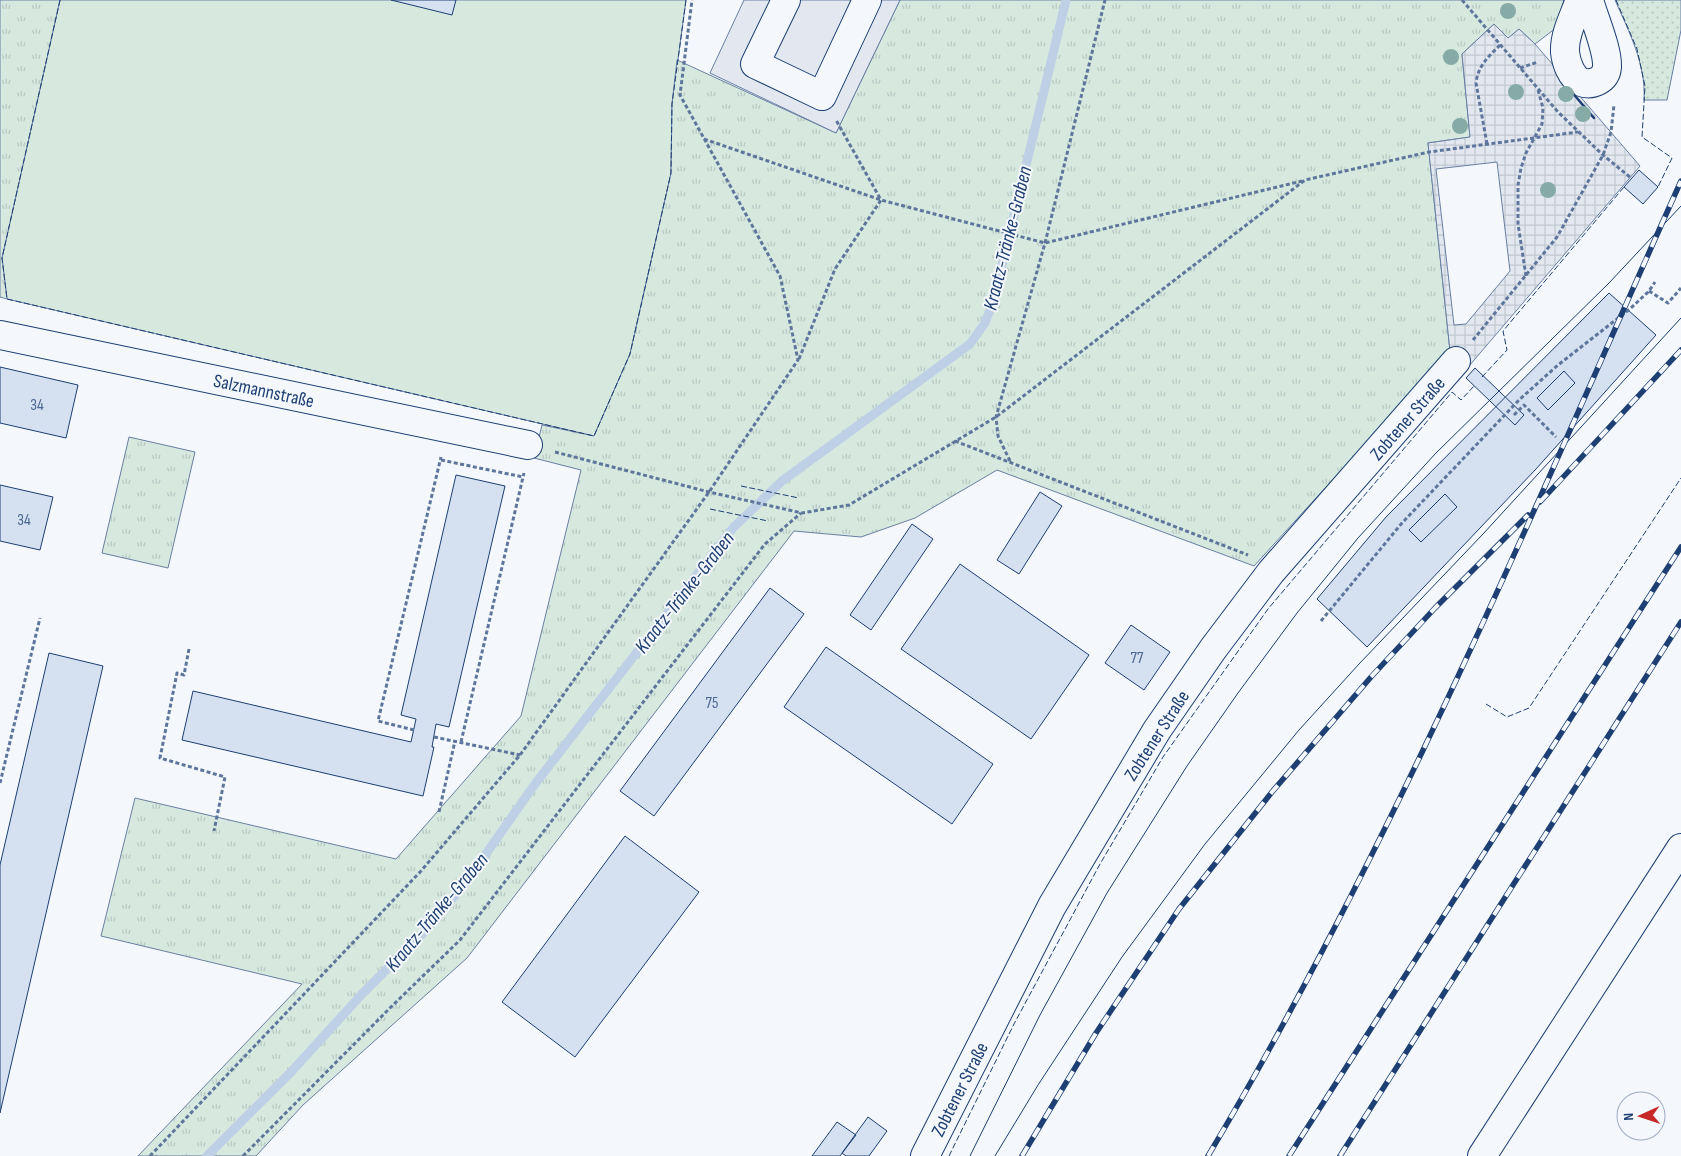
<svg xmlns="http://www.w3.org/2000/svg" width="1681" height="1156" font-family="'Sofia Sans Condensed',sans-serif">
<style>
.grass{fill:#d7e8df;stroke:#687fa3}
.park{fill:url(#park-tufts);stroke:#687fa3}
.garden{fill:url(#garden-dots);stroke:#687fa3}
.parking{fill:#e3e8f0;stroke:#687fa3}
.plaza{fill:url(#plaza-grid);stroke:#687fa3;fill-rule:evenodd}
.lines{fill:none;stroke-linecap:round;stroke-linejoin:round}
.stream{stroke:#bed0e5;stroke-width:9}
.building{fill:#d5e0f0;stroke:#1d3f73}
.minor-casing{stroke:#1d3f73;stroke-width:30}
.path{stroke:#5e769c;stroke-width:3;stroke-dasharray:4 2.5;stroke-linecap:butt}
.minor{stroke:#f4f7fb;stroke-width:28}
.tram{stroke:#1d3f73;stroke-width:1}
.rail-casing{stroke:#1d3f73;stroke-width:5.5}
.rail{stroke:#f4f7fb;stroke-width:4;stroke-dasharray:11;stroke-linecap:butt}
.fence{stroke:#1d3f73;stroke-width:1;stroke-dasharray:6 2.5;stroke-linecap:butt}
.wall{stroke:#1d3f73;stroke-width:2.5}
.tree{fill:#86aba6}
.labels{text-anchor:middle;stroke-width:4;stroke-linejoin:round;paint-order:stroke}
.number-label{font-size:16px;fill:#4b6792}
.street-label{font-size:19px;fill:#1d3f73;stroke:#f4f7fb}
.water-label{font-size:20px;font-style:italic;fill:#1d3f73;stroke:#f4f7fb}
</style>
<defs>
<pattern id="park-tufts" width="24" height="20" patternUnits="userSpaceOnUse" patternTransform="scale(1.25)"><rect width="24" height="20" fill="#d7e8df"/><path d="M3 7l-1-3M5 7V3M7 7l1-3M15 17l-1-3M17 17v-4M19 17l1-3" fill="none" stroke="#b8c8c3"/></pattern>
<pattern id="garden-dots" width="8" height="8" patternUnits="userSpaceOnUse" patternTransform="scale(1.25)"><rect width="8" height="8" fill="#d7e8df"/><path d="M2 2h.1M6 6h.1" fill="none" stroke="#b8c8c3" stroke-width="1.8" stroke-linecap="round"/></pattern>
<pattern id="plaza-grid" width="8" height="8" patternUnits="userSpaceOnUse" patternTransform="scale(1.25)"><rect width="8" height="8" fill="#e3e8f0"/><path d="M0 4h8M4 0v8" fill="none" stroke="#c2c8d1"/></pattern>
</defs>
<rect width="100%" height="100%" fill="#f4f7fb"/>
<path class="grass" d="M 60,0 L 686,0 L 672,104 L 671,173 L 630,354 L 594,436 L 7,299 L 2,258 Z"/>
<path class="park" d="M 0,0 L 60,0 L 2,258 L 7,299 L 0,297 Z
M 900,0 L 1564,0 L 1556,28 L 1535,44 L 1519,29 L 1508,39 L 1494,24 L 1462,54 L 1470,137 L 1428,143 L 1450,351 L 1254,566 L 997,470 L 915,518 L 861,537 L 794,531 L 467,958 L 303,1105 L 256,1156 L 138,1156 L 302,984 L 101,936 L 135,798 L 396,859 L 521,716 L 581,470 L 534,458 L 542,425 L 594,436 L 630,354 L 671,173 L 672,104 L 677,60 L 836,133 Z
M 129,437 L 195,452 L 168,568 L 102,553 Z"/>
<path class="garden" d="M 1615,0 L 1681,0 L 1681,30 L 1667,100 L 1644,100 C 1646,64 1629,32 1615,0 Z"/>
<path class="parking" d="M 744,0 L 900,0 L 836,133 L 710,73 Z"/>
<path class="plaza" d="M 1494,24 L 1508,38 L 1519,29 L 1535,44 L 1640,166 L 1469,366 L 1443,359 L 1450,351 L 1428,143 L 1470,137 L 1462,54 ZM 1497,162 L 1510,271 L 1466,324 L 1454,325 L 1436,169 Z"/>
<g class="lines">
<path class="stream" d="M 207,1156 L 292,1071 L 362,994 L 421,935 L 464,885 L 535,784 L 733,528 L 782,481 L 970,344 L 985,323 L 993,302 L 1066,0"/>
</g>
<path class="building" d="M 391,0 L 456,0 L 452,15 Z
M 1639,170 L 1658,187 L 1643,204 L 1624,187 Z
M 1609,293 L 1656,335 L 1536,469 L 1367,647 L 1317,599 L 1386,517 Z
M 0,367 L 78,385 L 66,438 L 0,423 Z
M 1475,368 L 1524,415 L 1515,425 L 1466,378 Z
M 1564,371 L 1575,383 L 1548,410 L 1537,398 Z
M 456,475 L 505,486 L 449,727 L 436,724 L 432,747 L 434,747 L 423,796 L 182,740 L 193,691 L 411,742 L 416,719 L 401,715 Z
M 0,485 L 53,497 L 40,550 L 0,541 Z
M 1040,492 L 1062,506 L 1019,574 L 997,560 Z
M 1445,494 L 1457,507 L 1421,542 L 1409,530 Z
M 912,524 L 933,539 L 871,630 L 850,615 Z
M 960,564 L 1089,655 L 1031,739 L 901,649 Z
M 770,588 L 804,614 L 654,816 L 620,791 Z
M 1131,625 L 1170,652 L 1144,690 L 1105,663 Z
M 826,647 L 993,764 L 952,824 L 784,707 Z
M 49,653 L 103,666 L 0,1113 L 0,865 Z
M 625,836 L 699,892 L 575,1057 L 502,1002 Z
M 868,1117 L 887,1131 L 869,1156 L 846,1156 L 842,1153 Z
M 837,1122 L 856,1135 L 840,1156 L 812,1156 Z"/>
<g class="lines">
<defs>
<path id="minor" d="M 786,0 L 755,64 L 822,96 L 867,0
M 1580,0 C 1574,16 1564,35 1565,52 C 1566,62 1571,77 1581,82 C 1592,86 1606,80 1607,67 C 1608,50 1594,18 1589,0
M 0,335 L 528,445
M 925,1156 L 1052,906 L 1157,730 L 1213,649 L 1271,572 L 1456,361
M 1482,1156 L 1681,848"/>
</defs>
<use href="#minor" class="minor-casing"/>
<path class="path" d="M 1462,0 L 1558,112 L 1603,155 L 1631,178
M 1520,68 L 1538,62
M 704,139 L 881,200 L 1045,243 L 1302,181
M 1487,144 L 1476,83 C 1478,66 1488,57 1500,45
M 1526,276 L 1518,224 L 1518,185 L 1521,168 L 1526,153 L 1542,124 L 1543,108 L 1538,90
M 1649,291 L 1668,303 L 1681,288
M 1473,340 L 1557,237 L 1603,155 L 1611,132 L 1614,105
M 799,359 L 835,269 L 881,200 L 836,120
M 1514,415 L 1524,405 L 1556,437
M 955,441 L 1248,555
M 555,452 L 709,492 L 802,513 L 849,505 L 996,417 L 1305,180 L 1429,152 L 1578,132
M 441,460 L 523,477
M 1010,461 L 998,436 L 996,417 L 1045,243 L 1105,0
M 1321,621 L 1402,523 L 1519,400 L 1558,365 L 1631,308 L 1649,291 L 1655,282
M 189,649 L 184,675 L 177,673 L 160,758 L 225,777 L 214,831
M 414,730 L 378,721 L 441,457
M 434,737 L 520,755
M 461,742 L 524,473
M 0,783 L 40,618
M 439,812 L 455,741
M 150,1156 L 421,871 L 520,755 L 709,492 L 798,360 L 780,276 L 680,95 L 692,0
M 243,1156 L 392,1006 L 460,940 L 765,544 L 801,513"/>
<use href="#minor" class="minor"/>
<path class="tram" d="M 970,1156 L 1040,1015 L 1107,893 L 1187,766 L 1238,693 L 1297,613 L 1358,538 L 1436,453 L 1609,283 L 1681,206
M 995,1156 L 1038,1085 L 1122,957 L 1205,844 L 1243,798 L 1299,730 L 1359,664 L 1483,534 L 1681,318"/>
<defs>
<path id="rail" d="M 1540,502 L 1681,350
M 1022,1156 L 1096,1033 L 1179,909 L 1272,792 L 1371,677 L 1435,608 L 1528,515
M 1208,1156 C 1393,845 1533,511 1681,181
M 1289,1156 L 1681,547
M 1340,1156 L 1681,622"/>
</defs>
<use href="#rail" class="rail-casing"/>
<use href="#rail" class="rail"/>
<path class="fence" d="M 60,0 L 2,258 L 7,299 L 594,436 L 630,354 L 671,173 L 672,104 L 686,0
M 1616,0 L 1637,49 L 1645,86 L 1642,137 L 1672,158 L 1658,187
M 1482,377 L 1507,350 L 1503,331 L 1624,187
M 741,486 L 799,498
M 710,509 L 768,521
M 1486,704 L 1507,717 L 1529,708 L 1681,478
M 949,1156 L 1014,1024 L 1100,864 L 1163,757 L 1268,609 L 1452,392 L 1461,400 L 1475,385"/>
<path class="wall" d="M 1570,90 L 1594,118"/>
</g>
<g class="tree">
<circle cx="1508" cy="11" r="8"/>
<circle cx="1451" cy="57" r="8"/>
<circle cx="1516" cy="92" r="8"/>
<circle cx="1566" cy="94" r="8"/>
<circle cx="1583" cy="114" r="8"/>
<circle cx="1460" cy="126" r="8"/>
<circle cx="1548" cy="190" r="8"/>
</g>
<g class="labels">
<g class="number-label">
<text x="37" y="410">34</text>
<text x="24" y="525">34</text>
<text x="1137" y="663">77</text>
<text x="712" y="708">75</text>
</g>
<g class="street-label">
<text transform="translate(264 390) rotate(12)" y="7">Salzmannstraße</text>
<text transform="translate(1407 418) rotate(-49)" y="7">Zobtener Straße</text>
<text transform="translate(1156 735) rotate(-57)" y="7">Zobtener Straße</text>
<text transform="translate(959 1089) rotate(-63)" y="7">Zobtener Straße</text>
</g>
<g class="water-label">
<text transform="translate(1007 238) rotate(-76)" y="7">Kraatz-Tränke-Graben</text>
<text transform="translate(684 592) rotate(-52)" y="7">Kraatz-Tränke-Graben</text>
<text transform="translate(436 912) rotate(-50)" y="7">Kraatz-Tränke-Graben</text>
</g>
</g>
<g transform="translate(1641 1116) rotate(267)"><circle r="24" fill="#f4f7fb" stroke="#9eadc5"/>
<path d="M0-4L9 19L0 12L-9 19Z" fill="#c62828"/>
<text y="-8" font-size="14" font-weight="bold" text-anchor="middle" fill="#1d3f73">N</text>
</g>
</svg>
